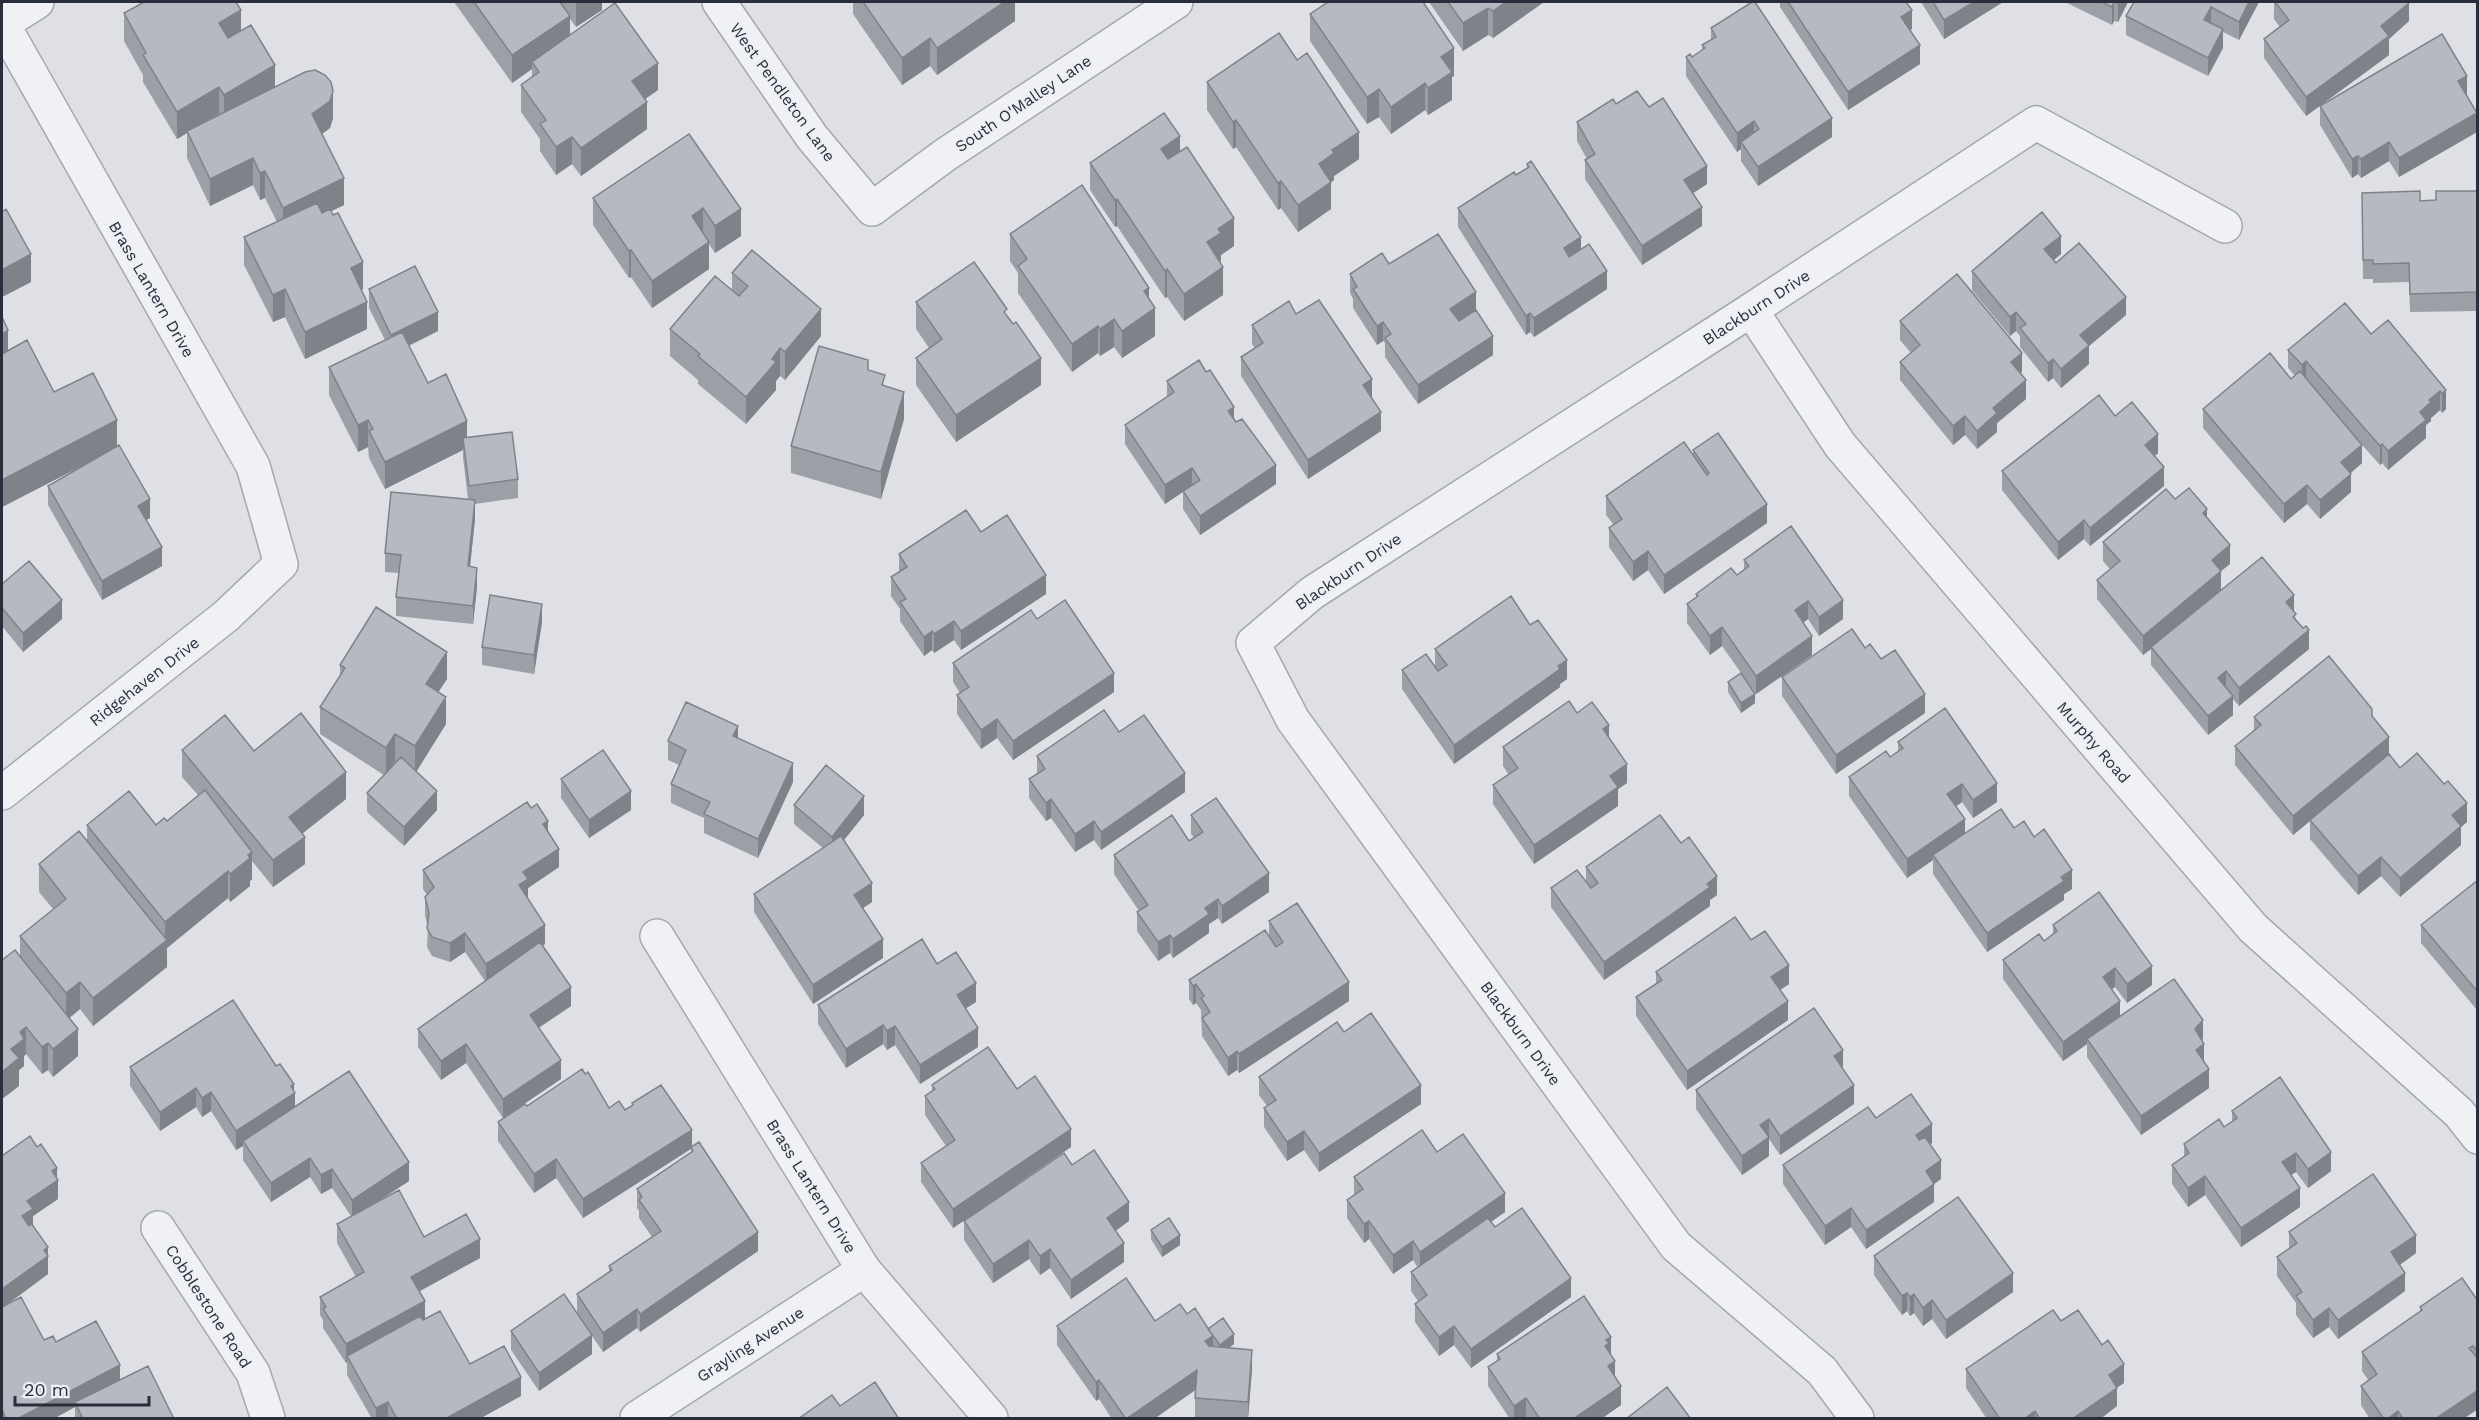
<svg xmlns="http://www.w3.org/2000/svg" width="2479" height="1420" font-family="'Work Sans',sans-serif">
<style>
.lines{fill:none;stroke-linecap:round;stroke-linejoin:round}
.street-casing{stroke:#a4a7af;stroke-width:36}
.street{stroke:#f0f1f5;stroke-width:33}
.wall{fill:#9d9fa7}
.shaded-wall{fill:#7f8288}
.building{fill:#b6b9c2;stroke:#7f8288;stroke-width:1.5}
.labels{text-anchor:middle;stroke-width:4.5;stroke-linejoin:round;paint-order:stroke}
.street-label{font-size:16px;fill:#282e3b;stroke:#edeff4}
</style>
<rect width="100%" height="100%" fill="#dee0e6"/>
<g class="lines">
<defs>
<path id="street" d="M 719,2 L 812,137 L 872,209 L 945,155 L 1176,2
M 2,23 L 253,466 L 281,564 L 226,616 L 2,793
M 2,24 L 37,2
M 1751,310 L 1840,445 L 2253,928 L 2459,1113 L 2478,1137
M 657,936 L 864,1270 L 991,1418
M 158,1228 L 253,1373 L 268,1418
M 637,1418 L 864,1270
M 1857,1418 L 1822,1371 L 1676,1246 L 1293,720 L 1253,643 L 1312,593 L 1751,310 L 2036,123 L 2225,226"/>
</defs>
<use href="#street" class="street-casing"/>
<use href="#street" class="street"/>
</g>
<path class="wall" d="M 454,2 L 602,2 L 602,10 L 576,27 L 570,19 L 570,35 L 658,90 L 645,99 L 647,129 L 581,176 L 572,164 L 556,175 L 540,151 L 540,139 L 521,112 L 521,85 L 532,77 L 532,69 L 512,83 Z
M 853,2 L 1015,2 L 1015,21 L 937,75 L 930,66 L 902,85 L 853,14 Z
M 1429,2 L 1544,2 L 1493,38 L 1488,35 L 1463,51 Z
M 1780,2 L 1906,2 L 1912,29 L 1910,30 L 1920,64 L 1848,110 L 1780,7 Z
M 1921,2 L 2003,2 L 1944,39 Z
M 2065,2 L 2128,2 L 2118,22 L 2114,21 L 2112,25 Z
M 2259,2 L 2239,40 L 2223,32 L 2223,48 L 2208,76 L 2126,35 L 2126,16 Z
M 2274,2 L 2408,2 L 2409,21 L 2389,39 L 2389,55 L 2320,106 L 2467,95 L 2477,132 L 2399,177 L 2389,161 L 2361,178 L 2358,174 L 2352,178 L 2320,125 L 2320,106 L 2306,116 L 2264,58 L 2264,39 L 2280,27 L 2274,19 Z
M 124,13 L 241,30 L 275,87 L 333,118 L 330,128 L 322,134 L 344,205 L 331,211 L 363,289 L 361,290 L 367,329 L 305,359 L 285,317 L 273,322 L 244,265 L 244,237 L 277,222 L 265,198 L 260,200 L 253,185 L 210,206 L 187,158 L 187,133 L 177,139 L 143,82 L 143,75 L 124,41 Z
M 1310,14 L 1454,76 L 1452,77 L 1452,100 L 1428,115 L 1425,110 L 1391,134 L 1379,117 L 1367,124 L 1310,41 Z
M 1711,28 L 1832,137 L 1758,186 L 1741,161 L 1741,149 L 1737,152 L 1686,76 L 1686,57 L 1692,57 L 1702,50 L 1702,45 L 1711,39 Z
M 1207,82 L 1359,159 L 1334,176 L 1334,180 L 1331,182 L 1331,209 L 1298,232 L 1281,208 L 1278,210 L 1236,147 L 1233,149 L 1207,110 Z
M 1616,104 L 1707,184 L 1693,193 L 1702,226 L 1642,265 L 1585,179 L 1585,160 L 1587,159 L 1577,141 L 1577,122 Z
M 689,134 L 741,236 L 715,253 L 709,244 L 709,269 L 652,308 L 631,277 L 629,278 L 593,225 L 593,198 Z
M 1180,151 L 1234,246 L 1221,255 L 1221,261 L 1220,261 L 1223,295 L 1184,321 L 1167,297 L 1165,298 L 1117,226 L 1115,227 L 1090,190 L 1090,163 Z
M 1527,164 L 1607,289 L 1534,337 L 1530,332 L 1526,335 L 1458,227 L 1458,208 L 1516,175 L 1527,168 Z
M 2478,191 L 2478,311 L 2410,312 L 2409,282 L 2373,283 L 2373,279 L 2363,279 L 2362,193 L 2420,201 L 2436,200 Z
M 2,199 L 2,212 L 31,282 L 2,297 L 2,317 L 8,350 L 54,392 L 117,446 L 150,518 L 146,520 L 162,566 L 102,600 L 48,505 L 48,486 L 95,459 L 2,507 Z
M 1010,234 L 1149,300 L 1155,336 L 1122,358 L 1114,347 L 1100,356 L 1098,353 L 1072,372 L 1018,293 L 1018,273 L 1010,261 Z
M 2061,254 L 2054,260 L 2056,263 L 2126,315 L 2089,346 L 2089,364 L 2061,388 L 2053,378 L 2048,382 L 2020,347 L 2020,336 L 2016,331 L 2010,336 L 1972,290 L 1972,271 Z
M 1389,264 L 1476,310 L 1493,355 L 1418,404 L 1385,357 L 1385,343 L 1383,341 L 1377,345 L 1353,308 L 1353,299 L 1350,293 L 1350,274 Z
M 732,273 L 821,336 L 785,380 L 780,376 L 776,381 L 776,390 L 746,424 L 698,384 L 698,380 L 670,356 L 670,329 L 732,290 Z
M 369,289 L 438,331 L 409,346 L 428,383 L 467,438 L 518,479 L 518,498 L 475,504 L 475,519 L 470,567 L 477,587 L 473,624 L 396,616 L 396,597 L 399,573 L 385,572 L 385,553 L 468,499 L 463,457 L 463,450 L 385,489 L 369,458 L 368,447 L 358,452 L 329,395 L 329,367 L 385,340 L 369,308 Z
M 916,302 L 1007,316 L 1041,385 L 956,442 L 916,385 L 916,358 L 929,348 L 916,329 Z
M 1296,314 L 1372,398 L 1381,431 L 1308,479 L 1241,376 L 1241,357 L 1255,348 L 1252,344 L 1252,325 Z
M 1900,321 L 2022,372 L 2020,373 L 2026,399 L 1997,423 L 1997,432 L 1977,449 L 1965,435 L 1953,445 L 1900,380 L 1900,362 L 1911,353 L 1900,340 Z
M 2371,334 L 2446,390 L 2446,409 L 2442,413 L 2440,410 L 2431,418 L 2431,421 L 2426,425 L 2426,438 L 2388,470 L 2382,463 L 2380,465 L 2362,445 L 2362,463 L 2351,473 L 2351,492 L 2320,519 L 2307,504 L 2284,523 L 2203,428 L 2203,409 L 2291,379 L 2295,376 L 2288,368 L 2288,350 Z
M 868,370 L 885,386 L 904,419 L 881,499 L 791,473 L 791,446 Z
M 1167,381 L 1234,419 L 1276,484 L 1200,535 L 1183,509 L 1183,492 L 1165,504 L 1125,444 L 1125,425 L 1167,397 Z
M 2115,416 L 2158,453 L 2155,456 L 2164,486 L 2090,546 L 2084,539 L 2058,560 L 2002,490 L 2002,471 Z
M 1693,450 L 1767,523 L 1664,594 L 1648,570 L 1633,581 L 1609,547 L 1609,528 L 1614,525 L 1606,515 L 1606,496 L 1693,455 Z
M 2175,499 L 2207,519 L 2230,564 L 2221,571 L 2221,590 L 2294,612 L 2296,620 L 2309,649 L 2239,706 L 2233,699 L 2233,715 L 2208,735 L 2151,665 L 2151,649 L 2143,655 L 2097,599 L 2097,580 L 2110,569 L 2103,561 L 2103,542 Z
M 981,532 L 1046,594 L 961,650 L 954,640 L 934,653 L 932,650 L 924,656 L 900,621 L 900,609 L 891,596 L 891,577 L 899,572 L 899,554 Z
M 1744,560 L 1843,619 L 1819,636 L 1808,619 L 1803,623 L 1812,655 L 1756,694 L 1743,676 L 1755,703 L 1741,713 L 1728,692 L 1728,682 L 1741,673 L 1722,646 L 1710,655 L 1687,623 L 1687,604 L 1696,597 L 1696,594 L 1737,575 L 1744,569 Z
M 2,584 L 62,619 L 23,652 L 2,626 Z
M 1037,619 L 1114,692 L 1013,760 L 997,738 L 981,749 L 957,714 L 957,695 L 960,693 L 953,682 L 953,663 Z
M 542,622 L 534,674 L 482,665 L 482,647 Z
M 1530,625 L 1567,679 L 1560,684 L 1560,687 L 1454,764 L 1402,689 L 1402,670 L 1435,667 L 1435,649 Z
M 1865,648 L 1881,659 L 1925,713 L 1836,774 L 1782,696 L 1782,677 Z
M 340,665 L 447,679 L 438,692 L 446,724 L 416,771 L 437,810 L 404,846 L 367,812 L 367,793 L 384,775 L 320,734 L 320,707 L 340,675 Z
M 1577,713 L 1609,737 L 1627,783 L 1618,789 L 1618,806 L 1534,864 L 1493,804 L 1493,785 L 1509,775 L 1503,766 L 1503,747 Z
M 2372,716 L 2389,754 L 2400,768 L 2467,822 L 2461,827 L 2461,845 L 2400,897 L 2381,876 L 2358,895 L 2310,839 L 2310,821 L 2293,835 L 2235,765 L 2235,746 L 2254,731 L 2254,717 Z
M 1119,732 L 1185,792 L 1101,850 L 1094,840 L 1075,852 L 1051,818 L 1046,821 L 1029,798 L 1029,779 L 1037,774 L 1037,756 Z
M 738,738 L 793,782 L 758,858 L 704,833 L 704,818 L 671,803 L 671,784 L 679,765 L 668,760 L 668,741 Z
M 1898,742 L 1997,802 L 1973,818 L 1962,802 L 1956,806 L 1965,833 L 2014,828 L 2034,837 L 2072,889 L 2064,894 L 2064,900 L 1987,952 L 1933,874 L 1933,860 L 1907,878 L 1849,796 L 1849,777 L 1890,757 L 1898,752 Z
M 182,750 L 254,751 L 346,799 L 303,833 L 305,864 L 273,887 L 252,861 L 252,879 L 250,881 L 250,886 L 230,902 L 228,898 L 167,948 L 167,967 L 93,1026 L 80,1009 L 69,1018 L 78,1056 L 53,1077 L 48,1070 L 42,1074 L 26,1054 L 24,1056 L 24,1066 L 19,1070 L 19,1086 L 2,1099 L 2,960 L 20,956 L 20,936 L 53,909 L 39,892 L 39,864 L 87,840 L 87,825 L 156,825 L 167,821 L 198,795 L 182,777 Z
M 561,779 L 631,810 L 589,838 L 561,798 Z
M 794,805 L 864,815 L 844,840 L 872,902 L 863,908 L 883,958 L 813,1004 L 754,912 L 754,894 L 823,848 L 794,824 Z
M 1191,815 L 1269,892 L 1222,924 L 1218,918 L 1209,924 L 1209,933 L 1173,958 L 1170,953 L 1158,961 L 1137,931 L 1137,912 L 1139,911 L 1114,874 L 1114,855 L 1189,841 L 1194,838 L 1191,834 Z
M 548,831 L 559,867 L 528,888 L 527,898 L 545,944 L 542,945 L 571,1006 L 539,1028 L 561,1079 L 503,1118 L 466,1063 L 441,1080 L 418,1047 L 418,1029 L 485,981 L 465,952 L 450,962 L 432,956 L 427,947 L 428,927 L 425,916 L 425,897 L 427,895 L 423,889 L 423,870 Z
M 1681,843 L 1717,895 L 1710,900 L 1710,906 L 1604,980 L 1551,907 L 1551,888 L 1586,882 L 1586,867 Z
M 2478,880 L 2477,1010 L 2421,943 L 2421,925 Z
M 1269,921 L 1349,1001 L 1239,1073 L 1237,1070 L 1228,1076 L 1202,1036 L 1201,1010 L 1196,1003 L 1193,1005 L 1189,999 L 1189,980 L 1269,936 Z
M 2053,925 L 2152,985 L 2127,1003 L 2115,987 L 2112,989 L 2120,1016 L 2203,1039 L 2202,1040 L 2204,1062 L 2209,1088 L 2141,1135 L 2087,1057 L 2087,1044 L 2063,1061 L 2003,979 L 2003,960 L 2044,941 L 2053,934 Z
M 1751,940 L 1789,984 L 1780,990 L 1788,1020 L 1687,1090 L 1636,1016 L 1636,997 L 1656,984 L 1656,972 Z
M 937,964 L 976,1002 L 966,1008 L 978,1047 L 920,1084 L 895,1045 L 887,1050 L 883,1044 L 846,1068 L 818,1024 L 818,1005 Z
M 1344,1032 L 1421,1104 L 1319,1172 L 1304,1150 L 1287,1161 L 1264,1127 L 1264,1108 L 1267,1106 L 1259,1095 L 1259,1077 Z
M 276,1066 L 294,1091 L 295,1106 L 409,1181 L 374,1204 L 424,1237 L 480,1258 L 419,1291 L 425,1319 L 470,1364 L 521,1396 L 479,1419 L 372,1419 L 347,1375 L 347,1362 L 346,1363 L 323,1328 L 323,1320 L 320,1315 L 320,1297 L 356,1277 L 337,1243 L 337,1224 L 351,1216 L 332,1188 L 321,1194 L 310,1177 L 271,1202 L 243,1160 L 243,1146 L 236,1150 L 211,1111 L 202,1117 L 196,1107 L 160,1131 L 130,1086 L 130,1067 Z
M 1843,1068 L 1854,1104 L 1780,1155 L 1769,1139 L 1769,1156 L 1742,1175 L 1696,1109 L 1696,1090 Z
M 932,1085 L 1017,1089 L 1071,1147 L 953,1228 L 921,1182 L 921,1163 L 946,1146 L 925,1115 L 925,1096 L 932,1091 Z
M 632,1103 L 692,1147 L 758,1251 L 640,1332 L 637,1328 L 603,1352 L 592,1336 L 592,1354 L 539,1391 L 511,1350 L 511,1331 L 577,1313 L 577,1294 L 609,1272 L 609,1266 L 652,1237 L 639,1218 L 639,1211 L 637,1208 L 637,1189 L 691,1152 L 691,1149 L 583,1218 L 556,1178 L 534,1193 L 498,1141 L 498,1122 L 527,1106 L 609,1108 L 625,1110 L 632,1106 Z
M 2232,1111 L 2331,1171 L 2308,1188 L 2296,1172 L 2291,1175 L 2300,1207 L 2241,1247 L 2205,1195 L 2188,1207 L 2172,1184 L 2172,1165 L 2184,1157 L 2184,1144 L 2224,1127 L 2232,1122 Z
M 1876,1118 L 1932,1143 L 1930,1144 L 1941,1179 L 1934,1184 L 1934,1202 L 1866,1249 L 1851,1227 L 1825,1245 L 1783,1184 L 1783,1165 Z
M 1437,1152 L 1505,1212 L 1491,1222 L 1495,1227 L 1571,1297 L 1471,1368 L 1454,1345 L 1439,1356 L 1415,1322 L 1415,1304 L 1418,1301 L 1411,1291 L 1411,1272 L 1418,1268 L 1413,1260 L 1393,1274 L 1369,1239 L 1364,1243 L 1347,1218 L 1347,1200 L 1354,1195 L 1354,1177 Z
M 2,1156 L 57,1177 L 58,1199 L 33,1216 L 33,1225 L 48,1247 L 48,1274 L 5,1306 L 44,1340 L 56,1342 L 120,1380 L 174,1419 L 75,1419 L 75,1407 L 53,1419 L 2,1419 Z
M 1072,1165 L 1129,1221 L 1115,1231 L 1124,1262 L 1071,1299 L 1050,1268 L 1040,1275 L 1029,1259 L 993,1283 L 964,1240 L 964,1221 Z
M 1151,1230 L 1180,1245 L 1162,1257 L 1151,1239 Z
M 2289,1232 L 2416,1253 L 2400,1265 L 2405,1291 L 2338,1339 L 2329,1327 L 2313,1338 L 2296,1315 L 2296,1303 L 2277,1276 L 2277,1257 L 2289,1248 Z
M 1874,1256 L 2013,1292 L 1946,1339 L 1932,1319 L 1923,1326 L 1914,1313 L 1910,1316 L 1907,1311 L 1902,1315 L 1874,1275 Z
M 2478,1301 L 2478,1409 L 2463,1419 L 2370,1419 L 2361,1405 L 2361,1386 L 2369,1381 L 2362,1371 L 2362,1352 L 2420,1312 L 2420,1307 Z
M 1187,1314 L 1208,1329 L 1234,1344 L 1229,1348 L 1252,1369 L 1248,1419 L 1218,1419 L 1195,1417 L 1195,1389 L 1154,1419 L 1112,1419 L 1099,1399 L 1096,1401 L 1057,1345 L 1057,1326 L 1155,1321 Z
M 2061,1321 L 2124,1383 L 2117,1387 L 2117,1406 L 2100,1419 L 1987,1419 L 1966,1388 L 1966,1369 Z
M 1497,1354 L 1611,1356 L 1621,1405 L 1601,1419 L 1527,1419 L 1526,1417 L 1524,1419 L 1510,1419 L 1488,1386 L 1488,1367 L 1497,1361 Z"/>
<path class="shaded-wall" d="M 576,2 L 602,2 L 602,10 L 576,27 Z
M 1004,2 L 1015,2 L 1015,21 L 937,75 L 937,48 Z
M 1506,2 L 1544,2 L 1493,38 L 1493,11 Z
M 1974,2 L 2003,2 L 1944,39 L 1944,20 Z
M 2114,2 L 2114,21 L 2112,25 L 2112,7 Z
M 2119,2 L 2128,2 L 2118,22 L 2118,3 Z
M 2249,2 L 2259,2 L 2239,40 L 2239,22 Z
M 2409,3 L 2409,21 L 2389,39 L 2389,55 L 2306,116 L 2306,97 L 2381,26 Z
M 2211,7 L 2211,26 L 2204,20 Z
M 1488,8 L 1488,35 L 1463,51 L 1463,23 Z
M 241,10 L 241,37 L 219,50 L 219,23 Z
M 1912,10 L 1912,29 L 1901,36 L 1901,17 Z
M 570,16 L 570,43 L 532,62 L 532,69 L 512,83 L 512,55 Z
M 2223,29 L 2223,48 L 2208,76 L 2208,58 Z
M 930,38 L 930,66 L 902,85 L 902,58 Z
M 1920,45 L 1920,64 L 1848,110 L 1848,92 Z
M 1454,48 L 1454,76 L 1452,77 L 1452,100 L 1428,115 L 1428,88 L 1441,57 Z
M 658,63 L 658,90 L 632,108 L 632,81 Z
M 275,65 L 275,92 L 224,123 L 224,95 Z
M 2467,76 L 2467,95 L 2458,100 L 2458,81 Z
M 1425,83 L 1425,110 L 1391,134 L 1391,107 Z
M 219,87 L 219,114 L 187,131 L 187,133 L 177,139 L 177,112 Z
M 1379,89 L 1379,117 L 1367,124 L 1367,97 Z
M 333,91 L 333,118 L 330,128 L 312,141 L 312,114 Z
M 647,102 L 647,129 L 581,176 L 581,148 Z
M 2477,113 L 2477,132 L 2399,177 L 2399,158 Z
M 1832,118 L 1832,137 L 1758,186 L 1758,167 Z
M 1236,120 L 1236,147 L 1233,149 L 1233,122 Z
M 1754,121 L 1754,140 L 1741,142 L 1741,149 L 1737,152 L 1737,133 Z
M 1359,132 L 1359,159 L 1334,176 L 1334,180 L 1331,182 L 1331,209 L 1298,232 L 1298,205 L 1319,164 L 1332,150 Z
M 1180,136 L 1180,164 L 1161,176 L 1161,149 Z
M 572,137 L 572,164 L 556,175 L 556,147 Z
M 2389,142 L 2389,161 L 2361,178 L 2361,159 Z
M 2358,156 L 2358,174 L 2352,178 L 2352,159 Z
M 253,158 L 253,185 L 210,206 L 210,179 Z
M 1707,166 L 1707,184 L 1684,199 L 1684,180 Z
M 265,171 L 265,198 L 260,200 L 260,173 Z
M 344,178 L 344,205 L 283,235 L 283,208 Z
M 1281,181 L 1281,208 L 1278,210 L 1278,183 Z
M 1117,199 L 1117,226 L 1115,227 L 1115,200 Z
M 1702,207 L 1702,226 L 1642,265 L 1642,246 Z
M 703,208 L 703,235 L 692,216 Z
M 741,209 L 741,236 L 715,253 L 715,226 Z
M 1234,218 L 1234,246 L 1221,255 L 1221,261 L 1207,270 L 1207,242 L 1218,229 Z
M 2061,236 L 2061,254 L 2044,268 L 2044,249 Z
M 1581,237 L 1581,256 L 1564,267 L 1564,248 Z
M 709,242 L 709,269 L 652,308 L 652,281 Z
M 631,250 L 631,277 L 629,278 L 629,251 Z
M 31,254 L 31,282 L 2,297 L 2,319 L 2,270 Z
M 363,262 L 363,289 L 351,295 L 351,268 Z
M 1223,267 L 1223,295 L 1184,321 L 1184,294 Z
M 1167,269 L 1167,297 L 1165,298 L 1165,271 Z
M 1607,271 L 1607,289 L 1534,337 L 1534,318 Z
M 1149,288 L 1149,312 L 1155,308 L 1155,336 L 1122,358 L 1122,331 L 1144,291 Z
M 285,289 L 285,317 L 273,322 L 273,295 Z
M 1476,292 L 1476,311 L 1450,327 L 1450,309 Z
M 2126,297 L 2126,315 L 2089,346 L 2089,364 L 2061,388 L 2061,369 L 2080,335 Z
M 367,302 L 367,329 L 305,359 L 305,332 Z
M 821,309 L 821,336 L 785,380 L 785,352 Z
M 438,312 L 438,331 L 391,354 L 391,335 Z
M 2016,312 L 2016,331 L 2010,336 L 2010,317 Z
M 1530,313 L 1530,332 L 1526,335 L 1526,316 Z
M 1114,319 L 1114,347 L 1100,356 L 1100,329 Z
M 1383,322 L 1383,341 L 1377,345 L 1377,326 Z
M 1098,326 L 1098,353 L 1072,372 L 1072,344 Z
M 8,330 L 8,357 L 2,361 L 2,334 Z
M 1493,336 L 1493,355 L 1418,404 L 1418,385 Z
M 780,348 L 780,376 L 776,381 L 776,390 L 746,424 L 746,397 L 772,359 Z
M 2022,353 L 2022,372 L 2011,381 L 2011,362 Z
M 1041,358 L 1041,385 L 956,442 L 956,415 Z
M 2053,359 L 2053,378 L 2048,382 L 2048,363 Z
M 2306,361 L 2306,380 L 2302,384 L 2302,365 Z
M 1372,379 L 1372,398 L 1363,385 Z
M 2026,380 L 2026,399 L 1997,423 L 1997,432 L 1977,449 L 1977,431 L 1993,408 Z
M 2446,390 L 2446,409 L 2442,413 L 2442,394 Z
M 2440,391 L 2440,410 L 2431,418 L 2431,421 L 2426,425 L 2426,438 L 2388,470 L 2388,451 L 2429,400 Z
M 904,392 L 904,419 L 881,499 L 881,472 Z
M 1234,407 L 1234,426 L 1228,411 Z
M 1381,412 L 1381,431 L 1308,479 L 1308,460 Z
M 1965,416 L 1965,435 L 1953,445 L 1953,426 Z
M 117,420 L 117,448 L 2,507 L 2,480 Z
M 368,420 L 368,447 L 358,452 L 358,425 Z
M 467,421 L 467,448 L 463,438 L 463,450 L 385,489 L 385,462 Z
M 2158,434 L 2158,453 L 2145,464 L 2145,445 Z
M 2382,444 L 2382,463 L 2380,465 L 2380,446 Z
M 2362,445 L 2362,463 L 2341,481 L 2341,462 Z
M 1276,465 L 1276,484 L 1200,535 L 1200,516 Z
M 2164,467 L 2164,486 L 2090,546 L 2090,528 Z
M 1192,468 L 1192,486 L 1165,504 L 1165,485 Z
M 2351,474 L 2351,492 L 2320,519 L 2320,500 Z
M 2307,485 L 2307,504 L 2284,523 L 2284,504 Z
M 150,499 L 150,518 L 138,524 L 138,506 Z
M 475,500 L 475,519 L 468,585 L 468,566 Z
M 1767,504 L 1767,523 L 1664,594 L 1664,575 Z
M 2207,509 L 2207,528 L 2203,513 Z
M 2084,520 L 2084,539 L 2058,560 L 2058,542 Z
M 2230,545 L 2230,564 L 2221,571 L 2221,590 L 2151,647 L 2151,649 L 2143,655 L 2143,636 L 2212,560 Z
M 162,547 L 162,566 L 102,600 L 102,581 Z
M 1648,551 L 1648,570 L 1633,581 L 1633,562 Z
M 477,568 L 477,587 L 473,624 L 473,606 Z
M 1046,575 L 1046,594 L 961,650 L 961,631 Z
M 2294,595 L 2294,614 L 2286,602 Z
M 62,600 L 62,619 L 23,652 L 23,633 Z
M 1843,600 L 1843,619 L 1819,636 L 1819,617 Z
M 1808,601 L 1808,619 L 1795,629 L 1795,610 Z
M 542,604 L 542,622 L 534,674 L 534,655 Z
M 954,621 L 954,640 L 934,653 L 934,634 Z
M 1722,627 L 1722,646 L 1710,655 L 1710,636 Z
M 2309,630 L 2309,649 L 2239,706 L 2239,688 Z
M 932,631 L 932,650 L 924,656 L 924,637 Z
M 1812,636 L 1812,655 L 1756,694 L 1756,676 Z
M 447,652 L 447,679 L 426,711 L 426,684 Z
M 1567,660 L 1567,679 L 1560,684 L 1560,687 L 1454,764 L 1454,745 Z
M 2226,671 L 2226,690 L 2218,678 Z
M 1114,673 L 1114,692 L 1013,760 L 1013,741 Z
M 1755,694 L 1755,703 L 1741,713 L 1741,703 Z
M 1925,694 L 1925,713 L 1836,774 L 1836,755 Z
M 2233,696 L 2233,715 L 2208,735 L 2208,716 Z
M 446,697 L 446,724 L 415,774 L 415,746 Z
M 997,719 L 997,738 L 981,749 L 981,730 Z
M 1609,725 L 1609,744 L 1603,729 Z
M 738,726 L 738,745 L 733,736 Z
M 395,734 L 395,761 L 386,776 L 386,748 Z
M 2389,737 L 2389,756 L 2293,835 L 2293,816 Z
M 793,763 L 793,782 L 758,858 L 758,839 Z
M 1627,764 L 1627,783 L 1618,789 L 1618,806 L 1534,864 L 1534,845 L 1610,776 Z
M 346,772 L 346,799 L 289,844 L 289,817 Z
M 1185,773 L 1185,792 L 1101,850 L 1101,832 Z
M 1997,783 L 1997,802 L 1973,818 L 1973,800 Z
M 1962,784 L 1962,802 L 1947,813 L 1947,794 Z
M 437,791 L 437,810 L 404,846 L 404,827 Z
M 631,791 L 631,810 L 589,838 L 589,820 Z
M 864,796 L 864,815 L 832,855 L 832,837 Z
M 1051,799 L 1051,818 L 1046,821 L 1046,803 Z
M 2467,803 L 2467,822 L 2461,827 L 2461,845 L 2400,897 L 2400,878 L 2452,815 Z
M 1965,819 L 1965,838 L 1933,855 L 1933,860 L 1907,878 L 1907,859 Z
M 548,821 L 548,839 L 543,824 Z
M 1094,821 L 1094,840 L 1075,852 L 1075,834 Z
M 305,837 L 305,864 L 273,887 L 273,860 Z
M 559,849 L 559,867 L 528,888 L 528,898 L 519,904 L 519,885 L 523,872 Z
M 252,852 L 252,879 L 250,881 L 250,886 L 230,902 L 230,874 Z
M 2381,857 L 2381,876 L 2358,895 L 2358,876 Z
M 2072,870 L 2072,889 L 2064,894 L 2064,900 L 1987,952 L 1987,933 Z
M 228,871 L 228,898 L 167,948 L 167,967 L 93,1026 L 93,998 L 165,941 L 165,922 Z
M 1269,873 L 1269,892 L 1222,924 L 1222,906 Z
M 1717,876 L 1717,895 L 1710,900 L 1710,906 L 1604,980 L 1604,962 Z
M 872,883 L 872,902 L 854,914 L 854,895 Z
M 1218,899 L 1218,918 L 1209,924 L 1209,933 L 1173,958 L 1173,939 L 1205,908 Z
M 545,925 L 545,944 L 486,983 L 486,964 Z
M 465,933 L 465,952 L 450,962 L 450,943 Z
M 1170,935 L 1170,953 L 1158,961 L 1158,942 Z
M 883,939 L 883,958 L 813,1004 L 813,985 Z
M 1789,965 L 1789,984 L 1771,996 L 1771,977 Z
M 2152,966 L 2152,985 L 2127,1003 L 2127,984 Z
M 2115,968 L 2115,987 L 2103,995 L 2103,977 Z
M 80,982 L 80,1009 L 66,1021 L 66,993 Z
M 1349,982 L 1349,1001 L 1239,1073 L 1239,1054 Z
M 976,983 L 976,1002 L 957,1014 L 957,995 Z
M 1196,984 L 1196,1003 L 1193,1005 L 1193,986 Z
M 571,987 L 571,1006 L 530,1033 L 530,1015 Z
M 2478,990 L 2478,1009 L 2477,1010 L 2477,991 Z
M 1788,1001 L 1788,1020 L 1687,1090 L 1687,1071 Z
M 2120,1001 L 2120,1020 L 2087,1039 L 2087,1044 L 2063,1061 L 2063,1042 Z
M 2203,1020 L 2203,1039 L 2195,1048 L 2195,1029 Z
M 883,1025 L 883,1044 L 846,1068 L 846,1049 Z
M 895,1026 L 895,1045 L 887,1050 L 887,1031 Z
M 26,1027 L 26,1054 L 24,1056 L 24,1066 L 19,1070 L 19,1086 L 2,1099 L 2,1072 L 11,1049 L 20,1032 Z
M 978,1028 L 978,1047 L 920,1084 L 920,1065 Z
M 78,1029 L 78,1056 L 53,1077 L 53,1049 Z
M 48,1043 L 48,1070 L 42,1074 L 42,1047 Z
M 466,1044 L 466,1063 L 441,1080 L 441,1061 Z
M 2204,1044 L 2204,1063 L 2196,1050 Z
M 1843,1050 L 1843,1068 L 1834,1056 Z
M 1237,1051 L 1237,1070 L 1228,1076 L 1228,1058 Z
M 561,1060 L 561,1079 L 503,1118 L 503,1099 Z
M 2209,1069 L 2209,1088 L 2141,1135 L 2141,1116 Z
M 294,1084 L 294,1094 L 295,1093 L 295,1112 L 243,1141 L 243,1146 L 236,1150 L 236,1131 Z
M 1421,1085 L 1421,1104 L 1319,1172 L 1319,1153 Z
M 1854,1085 L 1854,1104 L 1780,1155 L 1780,1136 Z
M 196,1088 L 196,1107 L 160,1131 L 160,1112 Z
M 211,1092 L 211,1111 L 202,1117 L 202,1098 Z
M 1769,1119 L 1769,1156 L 1742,1175 L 1742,1156 L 1760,1125 Z
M 1932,1124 L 1932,1143 L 1916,1154 L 1916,1135 Z
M 1071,1129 L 1071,1147 L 953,1228 L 953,1209 Z
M 692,1130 L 692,1148 L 583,1218 L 583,1199 Z
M 1304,1131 L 1304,1150 L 1287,1161 L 1287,1142 Z
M 2331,1152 L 2331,1171 L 2308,1188 L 2308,1169 Z
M 2296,1153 L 2296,1172 L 2282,1181 L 2282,1162 Z
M 310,1158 L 310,1177 L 271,1202 L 271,1183 Z
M 556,1159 L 556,1178 L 534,1193 L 534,1174 Z
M 1941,1160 L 1941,1179 L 1934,1184 L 1934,1202 L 1866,1249 L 1866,1230 L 1926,1171 Z
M 409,1162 L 409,1181 L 352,1218 L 352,1200 Z
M 57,1168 L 57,1181 L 58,1180 L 58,1199 L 33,1216 L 33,1228 L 22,1235 L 22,1216 L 27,1201 L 52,1171 Z
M 332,1169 L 332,1188 L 321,1194 L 321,1175 Z
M 2205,1176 L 2205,1195 L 2188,1207 L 2188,1188 Z
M 2300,1188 L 2300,1207 L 2241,1247 L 2241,1228 Z
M 1505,1193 L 1505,1212 L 1420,1271 L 1420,1252 Z
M 1129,1202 L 1129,1221 L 1107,1237 L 1107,1218 Z
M 1851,1208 L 1851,1227 L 1825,1245 L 1825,1226 Z
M 1369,1221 L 1369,1239 L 1364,1243 L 1364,1224 Z
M 758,1232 L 758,1251 L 640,1332 L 640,1314 Z
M 1180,1235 L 1180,1245 L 1162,1257 L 1162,1247 Z
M 2416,1235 L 2416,1253 L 2391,1271 L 2391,1252 Z
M 480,1239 L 480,1258 L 411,1296 L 411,1277 Z
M 1029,1240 L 1029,1259 L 993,1283 L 993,1264 Z
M 1413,1241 L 1413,1260 L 1393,1274 L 1393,1255 Z
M 1124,1243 L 1124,1262 L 1071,1299 L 1071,1280 Z
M 48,1247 L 48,1274 L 2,1308 L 2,1289 Z
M 1050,1249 L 1050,1268 L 1040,1275 L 1040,1256 Z
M 2013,1273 L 2013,1292 L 1946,1339 L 1946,1320 Z
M 2405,1273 L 2405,1291 L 2338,1339 L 2338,1320 Z
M 1571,1278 L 1571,1297 L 1471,1368 L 1471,1349 Z
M 1907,1293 L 1907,1311 L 1902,1315 L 1902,1296 Z
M 1914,1294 L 1914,1313 L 1910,1316 L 1910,1297 Z
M 1932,1300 L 1932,1319 L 1923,1326 L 1923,1308 Z
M 425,1301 L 425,1319 L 347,1356 L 347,1362 L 346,1363 L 346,1344 Z
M 2329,1308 L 2329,1327 L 2313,1338 L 2313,1320 Z
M 637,1309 L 637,1328 L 603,1352 L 603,1333 Z
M 1454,1326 L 1454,1345 L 1439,1356 L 1439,1337 Z
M 1234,1334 L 1234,1344 L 1220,1354 L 1220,1345 Z
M 592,1335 L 592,1354 L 539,1391 L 539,1373 Z
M 1213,1336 L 1213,1354 L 1205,1341 Z
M 1611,1337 L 1611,1356 L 1605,1346 L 1606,1340 Z
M 1252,1350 L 1252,1369 L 1248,1419 L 1248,1402 Z
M 1615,1361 L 1615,1380 L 1608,1366 Z
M 2124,1364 L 2124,1383 L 2112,1391 L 2117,1388 L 2117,1406 L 2100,1419 L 2072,1419 L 2109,1375 Z
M 120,1365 L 120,1384 L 75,1402 L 75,1407 L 53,1419 L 17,1419 Z
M 1197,1370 L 1197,1389 L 1154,1419 L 1126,1419 Z
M 521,1377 L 521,1396 L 479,1419 L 445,1419 Z
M 1099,1380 L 1099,1399 L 1096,1401 L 1096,1382 Z
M 1621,1386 L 1621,1405 L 1601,1419 L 1573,1419 Z
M 2478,1390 L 2478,1409 L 2463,1419 L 2435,1419 Z
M 1526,1398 L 1526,1417 L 1524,1419 L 1514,1419 L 1514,1406 Z
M 388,1402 L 388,1419 L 376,1419 L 376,1408 Z
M 2035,1411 L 2035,1419 L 2024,1419 Z
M 2398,1411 L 2398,1419 L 2387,1419 Z"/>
<path class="building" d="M 144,2 L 236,2 L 241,10 L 219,23 L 228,38 L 251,25 L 275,65 L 224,95 L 219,87 L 177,112 L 143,55 L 146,53 L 124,13 Z
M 474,2 L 560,2 L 570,16 L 512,55 Z
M 863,2 L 1004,2 L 937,48 L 930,38 L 902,58 Z
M 1328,2 L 1423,2 L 1454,48 L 1441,57 L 1452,72 L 1428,88 L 1425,83 L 1391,107 L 1379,89 L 1367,97 L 1310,14 Z
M 1448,2 L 1506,2 L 1493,11 L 1488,8 L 1463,23 Z
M 1752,2 L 1755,2 L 1832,118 L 1758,167 L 1741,142 L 1759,129 L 1754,121 L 1737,133 L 1686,57 L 1690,54 L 1692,57 L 1705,48 L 1702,45 L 1716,37 L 1711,28 Z
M 1788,2 L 1906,2 L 1912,10 L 1901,17 L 1920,45 L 1848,92 Z
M 1933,2 L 1974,2 L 1944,20 Z
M 2102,2 L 2119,2 L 2118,3 L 2114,2 L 2112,7 Z
M 2134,2 L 2249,2 L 2239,22 L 2211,7 L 2204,20 L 2223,29 L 2208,58 L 2126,16 Z
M 2275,2 L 2408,2 L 2409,3 L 2381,26 L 2389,36 L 2306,97 L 2264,39 L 2289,20 Z
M 615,3 L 658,63 L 632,81 L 647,102 L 581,148 L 572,137 L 556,147 L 540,124 L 546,120 L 521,85 L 539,72 L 532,62 Z
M 1279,33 L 1297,60 L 1307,53 L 1359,132 L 1332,150 L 1334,153 L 1319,164 L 1331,182 L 1298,205 L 1281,181 L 1278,183 L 1236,120 L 1233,122 L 1207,82 Z
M 2442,34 L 2467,76 L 2458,81 L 2477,113 L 2399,158 L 2389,142 L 2361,159 L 2358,156 L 2352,159 L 2320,106 Z
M 315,70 L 325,75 L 331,82 L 333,91 L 330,101 L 312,114 L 344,178 L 283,208 L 265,171 L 260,173 L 253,158 L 210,179 L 187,131 L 305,72 Z
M 1637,91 L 1649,107 L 1663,98 L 1707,166 L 1684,180 L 1702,207 L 1642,246 L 1585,160 L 1595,154 L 1577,122 L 1613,99 L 1616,104 Z
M 1164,113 L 1180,136 L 1161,149 L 1168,159 L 1187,147 L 1234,218 L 1218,229 L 1221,233 L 1207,242 L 1223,267 L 1184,294 L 1167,269 L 1165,271 L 1117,199 L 1115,200 L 1090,163 Z
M 689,134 L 741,209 L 715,226 L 703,208 L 692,216 L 709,242 L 652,281 L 631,250 L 629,251 L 593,198 Z
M 1531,161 L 1581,237 L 1564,248 L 1569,257 L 1589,244 L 1607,271 L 1534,318 L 1530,313 L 1526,316 L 1458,208 L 1514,172 L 1516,175 L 1529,167 L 1527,164 Z
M 1082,185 L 1149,288 L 1144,291 L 1155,308 L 1122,331 L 1114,319 L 1100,329 L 1098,326 L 1072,344 L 1018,266 L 1027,259 L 1010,234 Z
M 2420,191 L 2420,201 L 2436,200 L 2436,191 L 2478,191 L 2478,292 L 2410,294 L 2409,263 L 2373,264 L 2373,260 L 2363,260 L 2362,193 Z
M 317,203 L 322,213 L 330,209 L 333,215 L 338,213 L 363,262 L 351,268 L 367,302 L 305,332 L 285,289 L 273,295 L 244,237 Z
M 6,209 L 31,254 L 2,270 L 2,212 Z
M 2042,212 L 2061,236 L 2044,249 L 2056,263 L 2079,243 L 2126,297 L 2080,335 L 2089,345 L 2061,369 L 2053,359 L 2048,363 L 2020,328 L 2026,324 L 2016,312 L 2010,317 L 1972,271 Z
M 1438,234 L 1476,292 L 1450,309 L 1459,321 L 1476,310 L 1493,336 L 1418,385 L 1385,338 L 1391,334 L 1383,322 L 1377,326 L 1353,289 L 1357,287 L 1350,274 L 1382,253 L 1389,264 Z
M 752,250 L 821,309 L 785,352 L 780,348 L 772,359 L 776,362 L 746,397 L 698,356 L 700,354 L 670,329 L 715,276 L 739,296 L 748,286 L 732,273 Z
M 974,262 L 1007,309 L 1004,312 L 1013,324 L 1016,322 L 1041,358 L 956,415 L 916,358 L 942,339 L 916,302 Z
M 415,266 L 438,312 L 391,335 L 369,289 Z
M 1957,274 L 2022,353 L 2011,362 L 2026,380 L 1993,408 L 1997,413 L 1977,431 L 1965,416 L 1953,426 L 1900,362 L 1920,345 L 1900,321 Z
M 1319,300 L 1372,379 L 1363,385 L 1381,412 L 1308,460 L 1241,357 L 1263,343 L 1252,325 L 1289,301 L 1296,314 Z
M 2345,303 L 2371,334 L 2388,320 L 2446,390 L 2442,394 L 2440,391 L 2429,400 L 2431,402 L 2420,412 L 2426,420 L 2388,451 L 2382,444 L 2380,446 L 2306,361 L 2302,365 L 2288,350 Z
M 2,317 L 8,330 L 2,334 Z
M 402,332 L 428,383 L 446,374 L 467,421 L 385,462 L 369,431 L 373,429 L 368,420 L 358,425 L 329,367 Z
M 27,340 L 54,392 L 93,373 L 117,420 L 2,480 L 2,354 Z
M 819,346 L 868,360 L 868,370 L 885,375 L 882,385 L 904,392 L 881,472 L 791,446 Z
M 2270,353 L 2291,379 L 2300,371 L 2362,445 L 2341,462 L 2351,474 L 2320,500 L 2307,485 L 2284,504 L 2203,409 Z
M 1199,360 L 1206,372 L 1210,370 L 1234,407 L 1228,411 L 1236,422 L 1242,419 L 1276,465 L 1200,516 L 1183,491 L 1200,480 L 1192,468 L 1165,485 L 1125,425 L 1174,392 L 1167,381 Z
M 2099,395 L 2115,416 L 2132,402 L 2158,434 L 2145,445 L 2164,467 L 2090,528 L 2084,520 L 2058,542 L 2002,471 Z
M 512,432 L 518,479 L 469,486 L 463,438 Z
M 1718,433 L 1767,504 L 1664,575 L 1648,551 L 1633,562 L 1609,528 L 1622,519 L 1606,496 L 1684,442 L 1707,475 L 1709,473 L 1693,450 Z
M 119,445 L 150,499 L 138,506 L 162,547 L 102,581 L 48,486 Z
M 2189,488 L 2207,509 L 2203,513 L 2230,545 L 2212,560 L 2221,571 L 2143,636 L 2097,580 L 2120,561 L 2103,542 L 2166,489 L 2175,499 Z
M 391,492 L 475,500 L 468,566 L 477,568 L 473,606 L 396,597 L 401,555 L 385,553 Z
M 966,510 L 981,532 L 1007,515 L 1046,575 L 961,631 L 954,621 L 934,634 L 932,631 L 924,637 L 900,602 L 906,599 L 891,577 L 907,567 L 899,554 Z
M 1791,526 L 1843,600 L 1819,617 L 1808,601 L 1795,610 L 1812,636 L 1756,676 L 1722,627 L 1710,636 L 1687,604 L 1698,596 L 1696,594 L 1731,568 L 1737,575 L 1749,566 L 1744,560 Z
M 2262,557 L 2294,595 L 2286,602 L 2296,614 L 2293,617 L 2303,628 L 2306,626 L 2309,630 L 2239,688 L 2226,671 L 2218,678 L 2233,696 L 2208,716 L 2151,647 Z
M 29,561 L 62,600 L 23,633 L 2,608 L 2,584 Z
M 490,595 L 542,604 L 534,655 L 482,647 Z
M 1511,596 L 1530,625 L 1538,620 L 1567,660 L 1558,666 L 1560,669 L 1454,745 L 1402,670 L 1426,654 L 1438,671 L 1447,665 L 1435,649 Z
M 1065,600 L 1114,673 L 1013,741 L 997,719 L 981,730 L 957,695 L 969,687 L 953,663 L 1031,610 L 1037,619 Z
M 376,607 L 447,652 L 426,684 L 446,697 L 415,746 L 395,734 L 386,748 L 320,707 L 345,668 L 340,665 Z
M 1852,629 L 1865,648 L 1870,644 L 1881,659 L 1895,650 L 1925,694 L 1836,755 L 1782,677 Z
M 2329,656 L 2372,709 L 2372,716 L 2389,737 L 2293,816 L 2235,746 L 2261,725 L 2254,717 Z
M 1741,673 L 1755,694 L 1741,703 L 1728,682 Z
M 1569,701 L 1577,713 L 1592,702 L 1609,725 L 1603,729 L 1627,764 L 1610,776 L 1618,787 L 1534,845 L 1493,785 L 1518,768 L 1503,747 Z
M 686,702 L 738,726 L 733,736 L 793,763 L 758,839 L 704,814 L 710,802 L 671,784 L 686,750 L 668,741 Z
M 1945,708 L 1997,783 L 1973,800 L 1962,784 L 1947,794 L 1965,819 L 1907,859 L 1849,777 L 1886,751 L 1890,757 L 1903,748 L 1898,742 Z
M 1104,710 L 1119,732 L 1144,715 L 1185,773 L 1101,832 L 1094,821 L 1075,834 L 1051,799 L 1046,803 L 1029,779 L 1045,769 L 1037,756 Z
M 301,713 L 346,772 L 289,817 L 305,837 L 273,860 L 182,750 L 225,715 L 254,751 Z
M 603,750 L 631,791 L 589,820 L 561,779 Z
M 2417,753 L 2444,784 L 2448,781 L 2467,803 L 2452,815 L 2461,826 L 2400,878 L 2381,857 L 2358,876 L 2310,820 L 2389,754 L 2400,768 Z
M 401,757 L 437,791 L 404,827 L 367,793 Z
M 826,765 L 864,796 L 832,837 L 794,805 Z
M 205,790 L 252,852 L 248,855 L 250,858 L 230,874 L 228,871 L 165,922 L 87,825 L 129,791 L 156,825 L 164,818 L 167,821 Z
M 1216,798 L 1269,873 L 1222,906 L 1218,899 L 1205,908 L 1209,914 L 1173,939 L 1170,935 L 1158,942 L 1137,912 L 1148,905 L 1114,855 L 1172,815 L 1189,841 L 1203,832 L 1191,815 Z
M 527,802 L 531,808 L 537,804 L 548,821 L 543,824 L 559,849 L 523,872 L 528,879 L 519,885 L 545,925 L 486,964 L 465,933 L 450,943 L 432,937 L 427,928 L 429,913 L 425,897 L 434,887 L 423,870 Z
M 2001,809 L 2014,828 L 2024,821 L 2034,837 L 2044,829 L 2072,870 L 2061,877 L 2064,881 L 1987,933 L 1933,855 Z
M 1660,815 L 1681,843 L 1689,837 L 1717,876 L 1707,884 L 1710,887 L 1604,962 L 1551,888 L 1577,870 L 1591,888 L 1598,883 L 1586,867 Z
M 79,831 L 167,940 L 93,998 L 80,982 L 66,993 L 20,936 L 66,899 L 39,864 Z
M 841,836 L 872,883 L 854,895 L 883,939 L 813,985 L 754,894 Z
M 2478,880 L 2478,990 L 2477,991 L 2421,925 Z
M 2099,892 L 2152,966 L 2127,984 L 2115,968 L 2103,977 L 2120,1001 L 2063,1042 L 2003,960 L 2039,934 L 2044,941 L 2057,931 L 2053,925 Z
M 1297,903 L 1349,982 L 1239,1054 L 1237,1051 L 1228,1058 L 1202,1018 L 1210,1012 L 1201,998 L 1204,996 L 1196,984 L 1193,986 L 1189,980 L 1265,930 L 1276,947 L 1283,942 L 1269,921 Z
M 1735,917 L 1751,940 L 1765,931 L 1789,965 L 1771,977 L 1788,1001 L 1687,1071 L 1636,997 L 1662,980 L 1656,972 Z
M 922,939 L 937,964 L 956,952 L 976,983 L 957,995 L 978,1028 L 920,1065 L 895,1026 L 887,1031 L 883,1025 L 846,1049 L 818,1005 Z
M 540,942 L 571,987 L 530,1015 L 561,1060 L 503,1099 L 466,1044 L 441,1061 L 418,1029 Z
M 15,950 L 78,1029 L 53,1049 L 48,1043 L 42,1047 L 26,1027 L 20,1032 L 24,1039 L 11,1049 L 19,1058 L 2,1072 L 2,960 Z
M 2174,979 L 2203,1020 L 2195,1029 L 2204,1044 L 2196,1050 L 2209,1069 L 2141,1116 L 2087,1039 Z
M 233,1000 L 276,1066 L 280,1064 L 294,1084 L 291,1086 L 295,1093 L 236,1131 L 211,1092 L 202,1098 L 196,1088 L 160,1112 L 130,1067 Z
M 1814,1008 L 1843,1050 L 1834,1056 L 1854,1085 L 1780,1136 L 1769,1119 L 1760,1125 L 1769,1137 L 1742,1156 L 1696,1090 Z
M 1371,1013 L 1421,1085 L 1319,1153 L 1304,1131 L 1287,1142 L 1264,1108 L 1276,1100 L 1259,1077 L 1337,1022 L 1344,1032 Z
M 988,1047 L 1017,1089 L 1035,1076 L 1071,1129 L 953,1209 L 921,1163 L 955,1140 L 925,1096 L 935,1089 L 932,1085 Z
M 582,1069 L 585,1074 L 588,1072 L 609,1108 L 619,1101 L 625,1110 L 633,1105 L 632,1103 L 661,1085 L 692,1130 L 583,1199 L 556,1159 L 534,1174 L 498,1122 L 525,1104 L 527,1106 Z
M 349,1071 L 409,1162 L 352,1200 L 332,1169 L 321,1175 L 310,1158 L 271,1183 L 243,1141 Z
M 2280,1077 L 2331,1152 L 2308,1169 L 2296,1153 L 2282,1162 L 2300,1188 L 2241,1228 L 2205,1176 L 2188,1188 L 2172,1165 L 2189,1153 L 2184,1144 L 2219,1119 L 2224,1127 L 2237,1118 L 2232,1111 Z
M 1911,1094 L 1932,1124 L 1916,1135 L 1919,1140 L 1925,1137 L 1941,1160 L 1926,1171 L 1934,1184 L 1866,1230 L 1851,1208 L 1825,1226 L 1783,1165 L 1868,1107 L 1876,1118 Z
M 1422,1130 L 1437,1152 L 1463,1134 L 1505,1193 L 1420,1252 L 1413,1241 L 1393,1255 L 1369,1221 L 1364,1224 L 1347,1200 L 1363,1189 L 1354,1177 Z
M 30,1136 L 37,1147 L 41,1144 L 57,1168 L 52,1171 L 58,1180 L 27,1201 L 33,1209 L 22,1216 L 29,1226 L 31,1223 L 48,1247 L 44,1250 L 48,1256 L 2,1289 L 2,1156 Z
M 699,1142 L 758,1232 L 640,1314 L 637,1309 L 603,1333 L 577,1294 L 612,1270 L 609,1266 L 661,1231 L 639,1200 L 642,1197 L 637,1189 L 693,1151 L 691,1147 Z
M 1094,1150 L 1129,1202 L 1107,1218 L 1124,1243 L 1071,1280 L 1050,1249 L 1040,1256 L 1029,1240 L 993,1264 L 964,1221 L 1064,1153 L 1072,1165 Z
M 2373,1174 L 2416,1235 L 2391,1252 L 2405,1273 L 2338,1320 L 2329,1308 L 2313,1320 L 2296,1296 L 2302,1292 L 2277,1257 L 2297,1243 L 2289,1232 Z
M 399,1190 L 424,1237 L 466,1214 L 480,1239 L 411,1277 L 425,1301 L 346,1344 L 323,1309 L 326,1307 L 320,1297 L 364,1272 L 337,1224 Z
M 1958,1197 L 2013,1273 L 1946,1320 L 1932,1300 L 1923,1308 L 1914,1294 L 1910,1297 L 1907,1293 L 1902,1296 L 1874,1256 Z
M 1522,1208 L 1571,1278 L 1471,1349 L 1454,1326 L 1439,1337 L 1415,1304 L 1427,1295 L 1411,1272 L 1488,1218 L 1495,1227 Z
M 1169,1218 L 1180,1235 L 1162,1247 L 1151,1230 Z
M 1126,1278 L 1155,1321 L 1180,1304 L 1187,1314 L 1195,1308 L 1213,1336 L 1205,1341 L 1209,1346 L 1252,1350 L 1248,1402 L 1195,1398 L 1197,1370 L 1126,1419 L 1099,1380 L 1096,1382 L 1057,1326 Z
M 2462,1278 L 2478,1301 L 2478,1352 L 2473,1346 L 2469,1348 L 2478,1359 L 2478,1390 L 2435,1419 L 2403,1419 L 2398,1411 L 2387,1419 L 2384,1419 L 2361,1386 L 2377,1374 L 2362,1352 L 2422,1310 L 2420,1307 Z
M 564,1294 L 592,1335 L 539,1373 L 511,1331 Z
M 1584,1296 L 1611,1337 L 1606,1340 L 1609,1343 L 1605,1346 L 1615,1361 L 1608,1366 L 1621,1386 L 1573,1419 L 1540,1419 L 1526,1398 L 1514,1406 L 1488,1367 L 1500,1359 L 1497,1354 Z
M 21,1297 L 44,1340 L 53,1336 L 56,1342 L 96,1321 L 120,1365 L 17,1419 L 6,1419 L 2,1409 L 2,1307 Z
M 2053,1310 L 2061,1321 L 2078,1310 L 2102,1345 L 2108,1340 L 2124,1364 L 2109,1375 L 2117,1388 L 2072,1419 L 2040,1419 L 2035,1411 L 2024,1419 L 2000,1419 L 1966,1369 Z
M 440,1311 L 470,1364 L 504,1346 L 521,1377 L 445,1419 L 397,1419 L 388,1402 L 376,1408 L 347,1356 L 420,1316 L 423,1320 Z
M 1223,1318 L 1234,1334 L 1220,1345 L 1208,1329 Z
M 148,1366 L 174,1419 L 83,1419 L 75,1402 Z
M 875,1382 L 899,1419 L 798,1419 L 832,1395 L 840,1406 Z
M 1667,1387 L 1691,1419 L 1626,1419 Z"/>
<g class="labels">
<g class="street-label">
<text transform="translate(783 92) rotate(54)" y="6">West Pendleton Lane</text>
<text transform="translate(1023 103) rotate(-34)" y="6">South O'Malley Lane</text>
<text transform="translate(152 289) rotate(60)" y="6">Brass Lantern Drive</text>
<text transform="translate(1756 307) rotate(-33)" y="6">Blackburn Drive</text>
<text transform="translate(1348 571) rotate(-34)" y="6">Blackburn Drive</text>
<text transform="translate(144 681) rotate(-38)" y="6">Ridgehaven Drive</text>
<text transform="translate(2094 742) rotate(49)" y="6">Murphy Road</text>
<text transform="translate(1521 1033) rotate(54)" y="6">Blackburn Drive</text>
<text transform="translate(812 1186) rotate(58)" y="6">Brass Lantern Drive</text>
<text transform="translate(209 1306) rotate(57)" y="6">Cobblestone Road</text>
<text transform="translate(750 1344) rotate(-33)" y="6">Grayling Avenue</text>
</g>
</g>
<rect width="2479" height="1420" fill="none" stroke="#282e3b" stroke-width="6"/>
<path d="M15 1396v9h134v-9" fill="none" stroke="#282e3b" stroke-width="3"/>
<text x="24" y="1396" font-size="18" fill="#282e3b" stroke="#edeff4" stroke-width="4.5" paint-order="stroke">20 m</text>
</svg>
